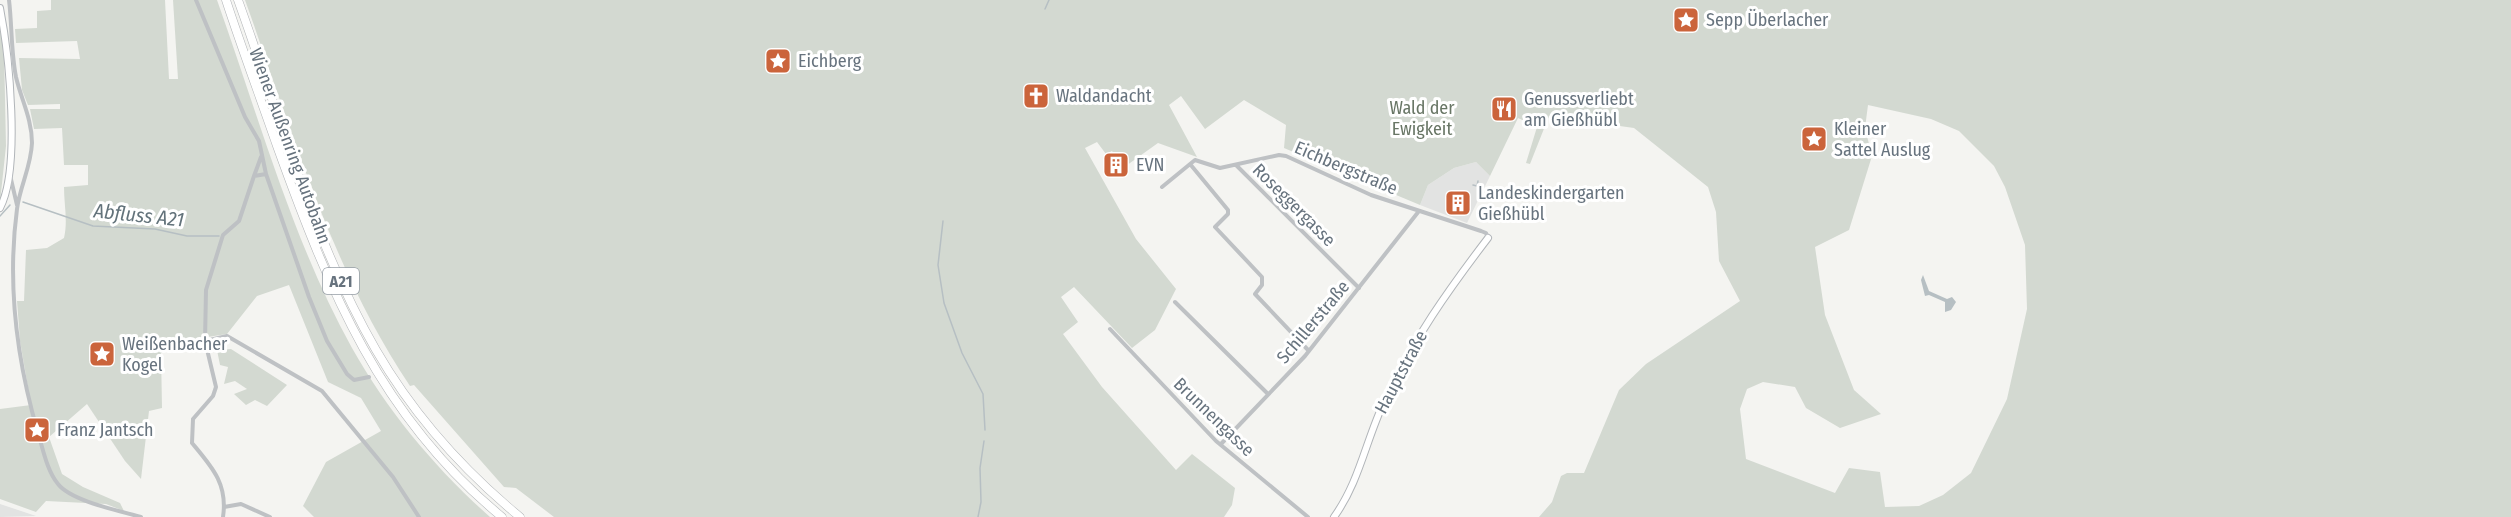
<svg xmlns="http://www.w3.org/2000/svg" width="2511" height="517" font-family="'Fira Sans Condensed',sans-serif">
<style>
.built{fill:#e2e3e2}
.green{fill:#d3d9d1;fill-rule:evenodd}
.water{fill:#b6bfc3}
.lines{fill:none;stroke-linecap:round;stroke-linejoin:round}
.stream{stroke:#b6bfc3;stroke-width:1.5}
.secondary-casing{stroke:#b1b5b9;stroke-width:8}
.highway-casing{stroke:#b1b4b7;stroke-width:9}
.street{stroke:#bec1c4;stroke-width:4}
.secondary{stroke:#fff;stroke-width:6}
.highway{stroke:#fff;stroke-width:8}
.labels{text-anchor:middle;stroke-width:6;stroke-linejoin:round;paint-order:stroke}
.shield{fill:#fff;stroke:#959da5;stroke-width:1.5}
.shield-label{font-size:16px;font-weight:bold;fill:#67737e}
.poi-label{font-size:18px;fill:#67737e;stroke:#fff;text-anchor:start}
.park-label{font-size:18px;fill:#687665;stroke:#fff}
.street-label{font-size:18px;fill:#67737e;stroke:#fff}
.water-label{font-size:20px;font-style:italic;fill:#63737b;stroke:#fff}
</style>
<rect width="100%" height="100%" fill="#f4f4f1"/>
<path class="built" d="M 1476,162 L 1490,176 L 1467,223 L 1420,205 L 1428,185 L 1454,168 Z
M 0,504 L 36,516 L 0,517 Z"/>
<path class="green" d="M 51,0 L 165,0 L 169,79 L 178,79 L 173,0 L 217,0 C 258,115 293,242 352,348 C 388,412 436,469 490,517 L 314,517 L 303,506 L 326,462 L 381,431 L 361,398 L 328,382 L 289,285 L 257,296 L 227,334 L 201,338 L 161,353 L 162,408 L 149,411 L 141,479 L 125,461 L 87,404 L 49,437 L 62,474 L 83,487 L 120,503 L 124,511 L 106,504 L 46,501 L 36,512 L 0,499 L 0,409 L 31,405 L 20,341 L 17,301 L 24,301 L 26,250 L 47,248 L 64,238 C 68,221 64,205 64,187 L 88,185 L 88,165 L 64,165 L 62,128 L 34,129 L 30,109 L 60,109 L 60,104 L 28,105 L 22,90 L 19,58 L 80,59 L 77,41 L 16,43 L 15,29 L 37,28 L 37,11 L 51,10 Z
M 245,0 L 2511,0 L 2511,517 L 1539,517 L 1552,502 L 1561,476 L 1567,473 L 1584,473 L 1619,390 L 1646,364 L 1740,301 L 1719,261 L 1716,212 L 1708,187 L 1634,128 L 1549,116 L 1530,164 L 1526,163 L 1537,127 L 1518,118 L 1490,176 L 1476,162 L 1454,168 L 1428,185 L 1420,205 L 1284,148 L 1286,125 L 1244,100 L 1205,129 L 1181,96 L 1169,105 L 1197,157 L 1158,143 L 1123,168 L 1112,151 L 1106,154 L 1097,142 L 1085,148 L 1136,239 L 1176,289 L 1155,330 L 1132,348 L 1074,287 L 1061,297 L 1078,322 L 1063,334 L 1102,387 L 1176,470 L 1192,454 L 1235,488 L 1232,505 L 1224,517 L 554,517 L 516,488 L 504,487 L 414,385 L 410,386 C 332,270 292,131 245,0 ZM 1868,105 L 1931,119 L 1959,131 L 1994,166 L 2005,187 L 2025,245 L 2027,309 L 2007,399 L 1971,473 L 1943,495 L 1919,506 L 1885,507 L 1880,472 L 1849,468 L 1835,493 L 1746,459 L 1740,409 L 1747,389 L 1763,382 L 1795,387 L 1806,408 L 1840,428 L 1881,414 L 1854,390 L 1825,315 L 1815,247 L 1849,230 L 1872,156 L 1865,128 Z
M 0,20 L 4,50 L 6,146 L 0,202 Z
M 231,349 L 287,385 L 267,406 L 255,400 L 246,405 L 234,394 L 247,389 L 235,381 L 224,384 L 228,367 L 220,365 L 217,350 Z"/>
<path class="water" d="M 1923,275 L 1929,291 L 1947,299 L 1952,297 L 1956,302 L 1951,310 L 1945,312 L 1945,302 L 1929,295 L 1925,296 L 1921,280 Z"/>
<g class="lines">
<path class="stream" d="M 1045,9 L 1049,0
M 1473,185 L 1477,186 L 1478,181
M 23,202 L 93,226 L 155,229 L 187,236 L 219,236
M 0,216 L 10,205
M 943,221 L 938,265 L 944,303 L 962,353 L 983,394 L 985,430
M 978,517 L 981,502 L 980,468 L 984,441"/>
<defs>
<path id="secondary" d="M 0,8 C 9,54 21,168 0,208
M 1334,517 C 1360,481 1366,439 1385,400 C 1412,341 1449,289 1488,238"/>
<path id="highway" d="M 226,0 C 242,49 260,97 277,146 C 329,290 380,417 502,517
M 238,0 C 280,116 314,243 376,350 C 413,414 463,470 520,517"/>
</defs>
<use href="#secondary" class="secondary-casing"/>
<use href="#highway" class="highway-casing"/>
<path class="street" d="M 9,0 C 12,25 11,52 16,77 C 21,99 32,119 32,143 C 31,167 20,186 17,209 C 7,284 17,361 38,433 C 43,449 47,471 58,484 C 71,501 120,511 141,517
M 196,0 L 245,117 L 259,141 L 266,174 L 309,297 L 327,341 L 347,374 L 354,380 L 369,377
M 1190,164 L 1228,210 L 1228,214 L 1215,227 L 1262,277 L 1262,285 L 1255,294 L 1309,351
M 1236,165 L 1359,288
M 10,175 L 17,205
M 254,176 L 261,157
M 1162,187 L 1195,160 L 1220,168 L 1279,155 L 1286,156 L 1371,195 L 1481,231 L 1486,233 L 1488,238
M 1175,302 L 1267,393
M 1110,329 L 1216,441 L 1308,517
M 205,341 L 227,336 L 322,391 L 393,477 L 419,517
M 1221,444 L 1305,356 L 1419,211
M 224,507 L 241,504 L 270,517
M 223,517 C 228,484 212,467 192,443 L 193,419 L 213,396 L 216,387 L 205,341 L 206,290 L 223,235 L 239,221 L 254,176 L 266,174"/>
<use href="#secondary" class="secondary"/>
<use href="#highway" class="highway"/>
</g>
<defs>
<symbol id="sight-square" viewBox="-11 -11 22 22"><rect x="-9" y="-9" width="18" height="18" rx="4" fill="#cb643b" stroke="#fff"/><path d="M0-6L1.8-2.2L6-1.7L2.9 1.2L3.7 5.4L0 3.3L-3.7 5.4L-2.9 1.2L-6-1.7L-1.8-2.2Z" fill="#fff"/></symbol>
<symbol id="church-square" viewBox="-11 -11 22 22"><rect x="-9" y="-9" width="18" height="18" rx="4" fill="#cb643b" stroke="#fff"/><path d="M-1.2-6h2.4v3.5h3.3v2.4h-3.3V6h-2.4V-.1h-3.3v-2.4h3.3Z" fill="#fff"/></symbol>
<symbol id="restaurant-square" viewBox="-11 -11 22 22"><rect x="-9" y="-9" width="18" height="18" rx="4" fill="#cb643b" stroke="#fff"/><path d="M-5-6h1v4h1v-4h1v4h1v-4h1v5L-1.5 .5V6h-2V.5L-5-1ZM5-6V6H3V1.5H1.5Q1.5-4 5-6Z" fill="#fff"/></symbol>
<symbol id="building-square" viewBox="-11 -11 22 22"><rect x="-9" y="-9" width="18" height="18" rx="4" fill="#cb643b" stroke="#fff"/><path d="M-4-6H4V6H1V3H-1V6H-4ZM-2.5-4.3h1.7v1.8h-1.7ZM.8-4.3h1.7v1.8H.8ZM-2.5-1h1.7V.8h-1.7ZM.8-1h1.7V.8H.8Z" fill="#fff"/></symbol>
</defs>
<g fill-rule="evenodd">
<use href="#sight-square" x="1671" y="5" width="30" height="30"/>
<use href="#sight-square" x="763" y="46" width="30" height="30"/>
<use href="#church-square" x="1021" y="81" width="30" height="30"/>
<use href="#restaurant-square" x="1489" y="94" width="30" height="30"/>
<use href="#sight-square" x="1799" y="124" width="30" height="30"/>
<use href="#building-square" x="1101" y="150" width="30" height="30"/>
<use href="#building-square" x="1443" y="188" width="30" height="30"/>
<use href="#sight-square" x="87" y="339" width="30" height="30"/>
<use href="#sight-square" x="22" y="415" width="30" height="30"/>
</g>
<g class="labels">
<rect class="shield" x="323" y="268" width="36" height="26" rx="4.5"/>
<g class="shield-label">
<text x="341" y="287">A21</text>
</g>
<g class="poi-label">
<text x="1706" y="26">Sepp Überlacher</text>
<text x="798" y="67">Eichberg</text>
<text x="1056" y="102">Waldandacht</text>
<text x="1524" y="105">Genussverliebt<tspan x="1524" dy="21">am Gießhübl</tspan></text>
<text x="1834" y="135">Kleiner<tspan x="1834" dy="21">Sattel Auslug</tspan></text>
<text x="1136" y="171">EVN</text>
<text x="1478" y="199">Landeskindergarten<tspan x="1478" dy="21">Gießhübl</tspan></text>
<text x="122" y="350">Weißenbacher<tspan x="122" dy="21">Kogel</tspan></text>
<text x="57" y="436">Franz Jantsch</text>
</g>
<g class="park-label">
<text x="1422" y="114">Wald der<tspan x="1422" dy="21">Ewigkeit</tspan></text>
</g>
<g class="street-label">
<text transform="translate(290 146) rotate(70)" y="6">Wiener Außenring Autobahn</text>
<text transform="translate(1346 168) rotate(23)" y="6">Eichbergstraße</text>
<text transform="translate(1294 205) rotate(45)" y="6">Roseggergasse</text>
<text transform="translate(1313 322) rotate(-50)" y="6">Schillerstraße</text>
<text transform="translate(1401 372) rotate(-62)" y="6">Hauptstraße</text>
<text transform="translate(1214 417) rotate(44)" y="6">Brunnengasse</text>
</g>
<g class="water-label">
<text transform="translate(139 215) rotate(6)" y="7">Abfluss A21</text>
</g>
</g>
</svg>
